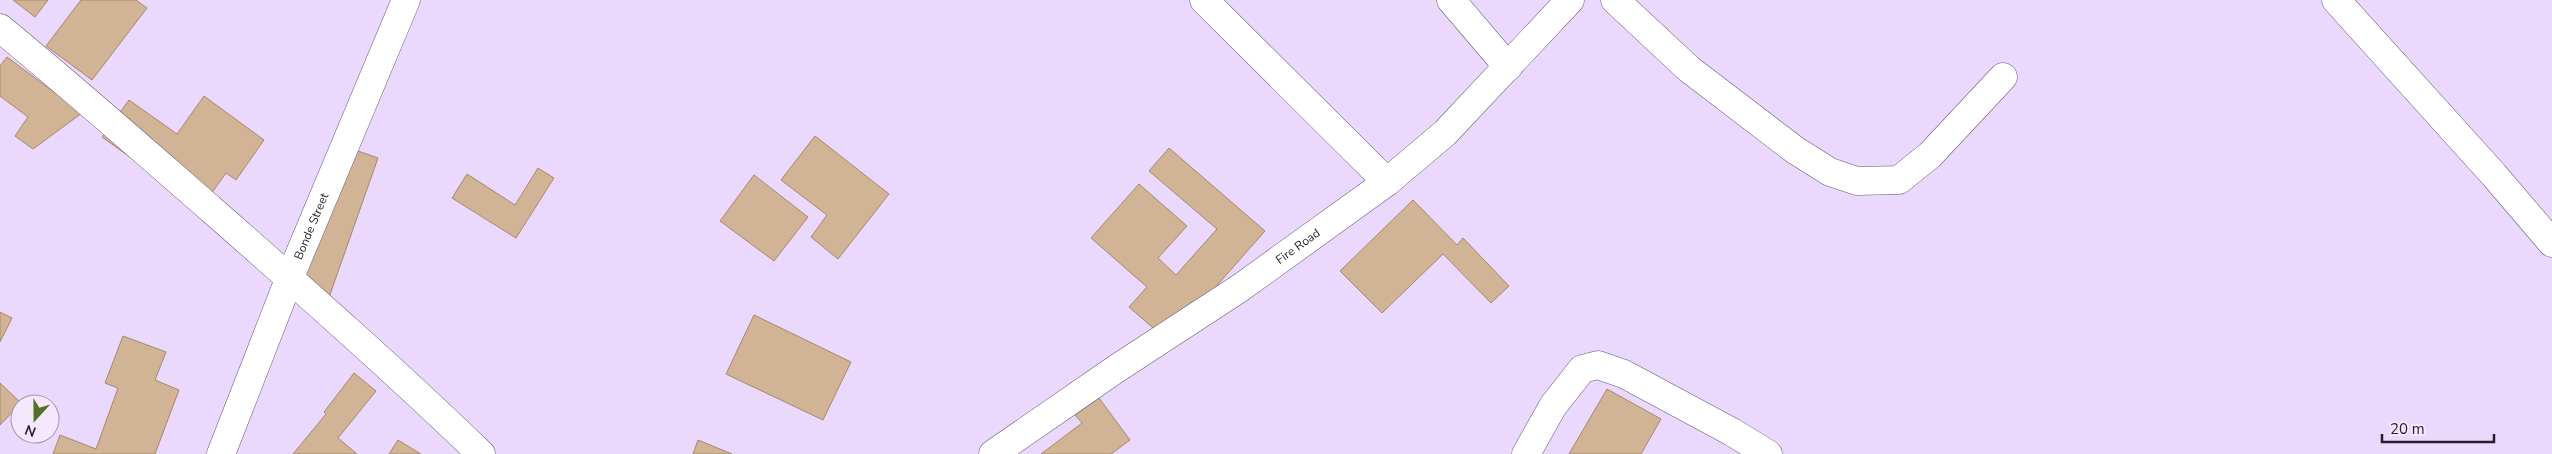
<svg xmlns="http://www.w3.org/2000/svg" width="2552" height="454" font-family="'Nunito Sans',sans-serif">
<style>
.building{fill:#d1b495;stroke:#a5896b}
.lines{fill:none;stroke-linecap:round;stroke-linejoin:round}
.minor-casing{stroke:#685777;stroke-width:29}
.minor{stroke:#fff;stroke-width:28}
.labels{text-anchor:middle;stroke-width:4;stroke-linejoin:round;paint-order:stroke}
.street-label{font-size:12px;fill:#261e2c;stroke:#f4e8ff}
</style>
<rect width="100%" height="100%" fill="#ebd8fd"/>
<path class="building" d="M 13,0 L 48,0 L 35,17 Z
M 81,0 L 136,0 L 147,8 L 92,80 L 46,46 Z
M 7,57 L 82,113 L 33,149 L 15,136 L 28,117 L 0,96 L 0,66 Z
M 204,96 L 264,140 L 236,180 L 226,173 L 201,208 L 102,137 L 129,100 L 177,134 Z
M 815,136 L 889,194 L 838,259 L 811,237 L 827,215 L 781,180 Z
M 338,144 L 378,158 L 326,306 L 285,291 Z
M 1169,148 L 1265,231 L 1168,341 L 1129,307 L 1147,287 L 1091,238 L 1139,184 L 1187,226 L 1158,258 L 1176,275 L 1217,229 L 1149,171 Z
M 538,168 L 554,178 L 516,238 L 452,198 L 467,174 L 515,205 Z
M 754,175 L 808,217 L 774,261 L 720,221 Z
M 1413,200 L 1457,245 L 1463,238 L 1509,286 L 1491,303 L 1443,254 L 1382,313 L 1340,271 Z
M 0,312 L 12,318 L 0,342 Z
M 754,315 L 851,362 L 823,420 L 726,374 Z
M 123,336 L 166,352 L 155,380 L 179,390 L 155,454 L 53,454 L 60,435 L 96,449 L 118,388 L 105,383 Z
M 354,373 L 376,391 L 338,438 L 357,454 L 293,454 L 326,414 L 324,412 Z
M 0,383 L 21,403 L 0,425 Z
M 1607,389 L 1661,419 L 1641,454 L 1569,454 Z
M 1099,398 L 1130,440 L 1111,454 L 1041,454 L 1082,423 L 1075,415 Z
M 398,440 L 421,454 L 389,454 Z
M 698,440 L 732,454 L 693,454 Z"/>
<g class="lines">
<defs>
<g id="minor">
<path d="M 1204,0 L 1387,182"/>
<path d="M 1451,0 L 1508,67"/>
<path d="M 1615,0 L 1689,69 L 1795,150 L 1830,172 L 1857,181 L 1899,180 L 1930,155 L 2003,77"/>
<path d="M 2336,0 L 2494,175 L 2552,243"/>
<path d="M 0,28 C 72,87 142,149 212,210 C 303,290 394,370 481,454"/>
<path id="s1" d="M 221,454 L 290,277 L 406,0"/>
<path id="s2" d="M 993,454 L 1116,369 L 1240,288 L 1387,182 L 1445,133 L 1570,0"/>
<path d="M 1526,454 L 1553,406 L 1582,369 L 1598,365 L 1624,374 L 1732,432 L 1768,454"/>
</g>
</defs>
<use href="#minor" class="minor-casing"/>
<use href="#minor" class="minor"/>
</g>
<g class="labels">
<g class="street-label">
<text dy="4" stroke="none"><textPath href="#s1" startOffset="245">Bonde Street</textPath></text>
<text dy="4" stroke="none"><textPath href="#s2" startOffset="369">Fire Road</textPath></text>
</g>
</g>
<g transform="translate(35 419) rotate(201)"><circle r="24" fill="#f4e8ff" stroke="#a297ab"/>
<path d="M0-4L9 19L0 12L-9 19Z" fill="#527126"/>
<text y="-8" font-size="14" font-weight="bold" text-anchor="middle" fill="#261e2c">N</text>
</g>
<path d="M2382 434v8h112v-8" fill="none" stroke="#261e2c" stroke-width="2.5"/>
<text x="2390" y="434" font-size="15" fill="#261e2c" stroke="#f4e8ff" stroke-width="4" paint-order="stroke">20 m</text>
</svg>
